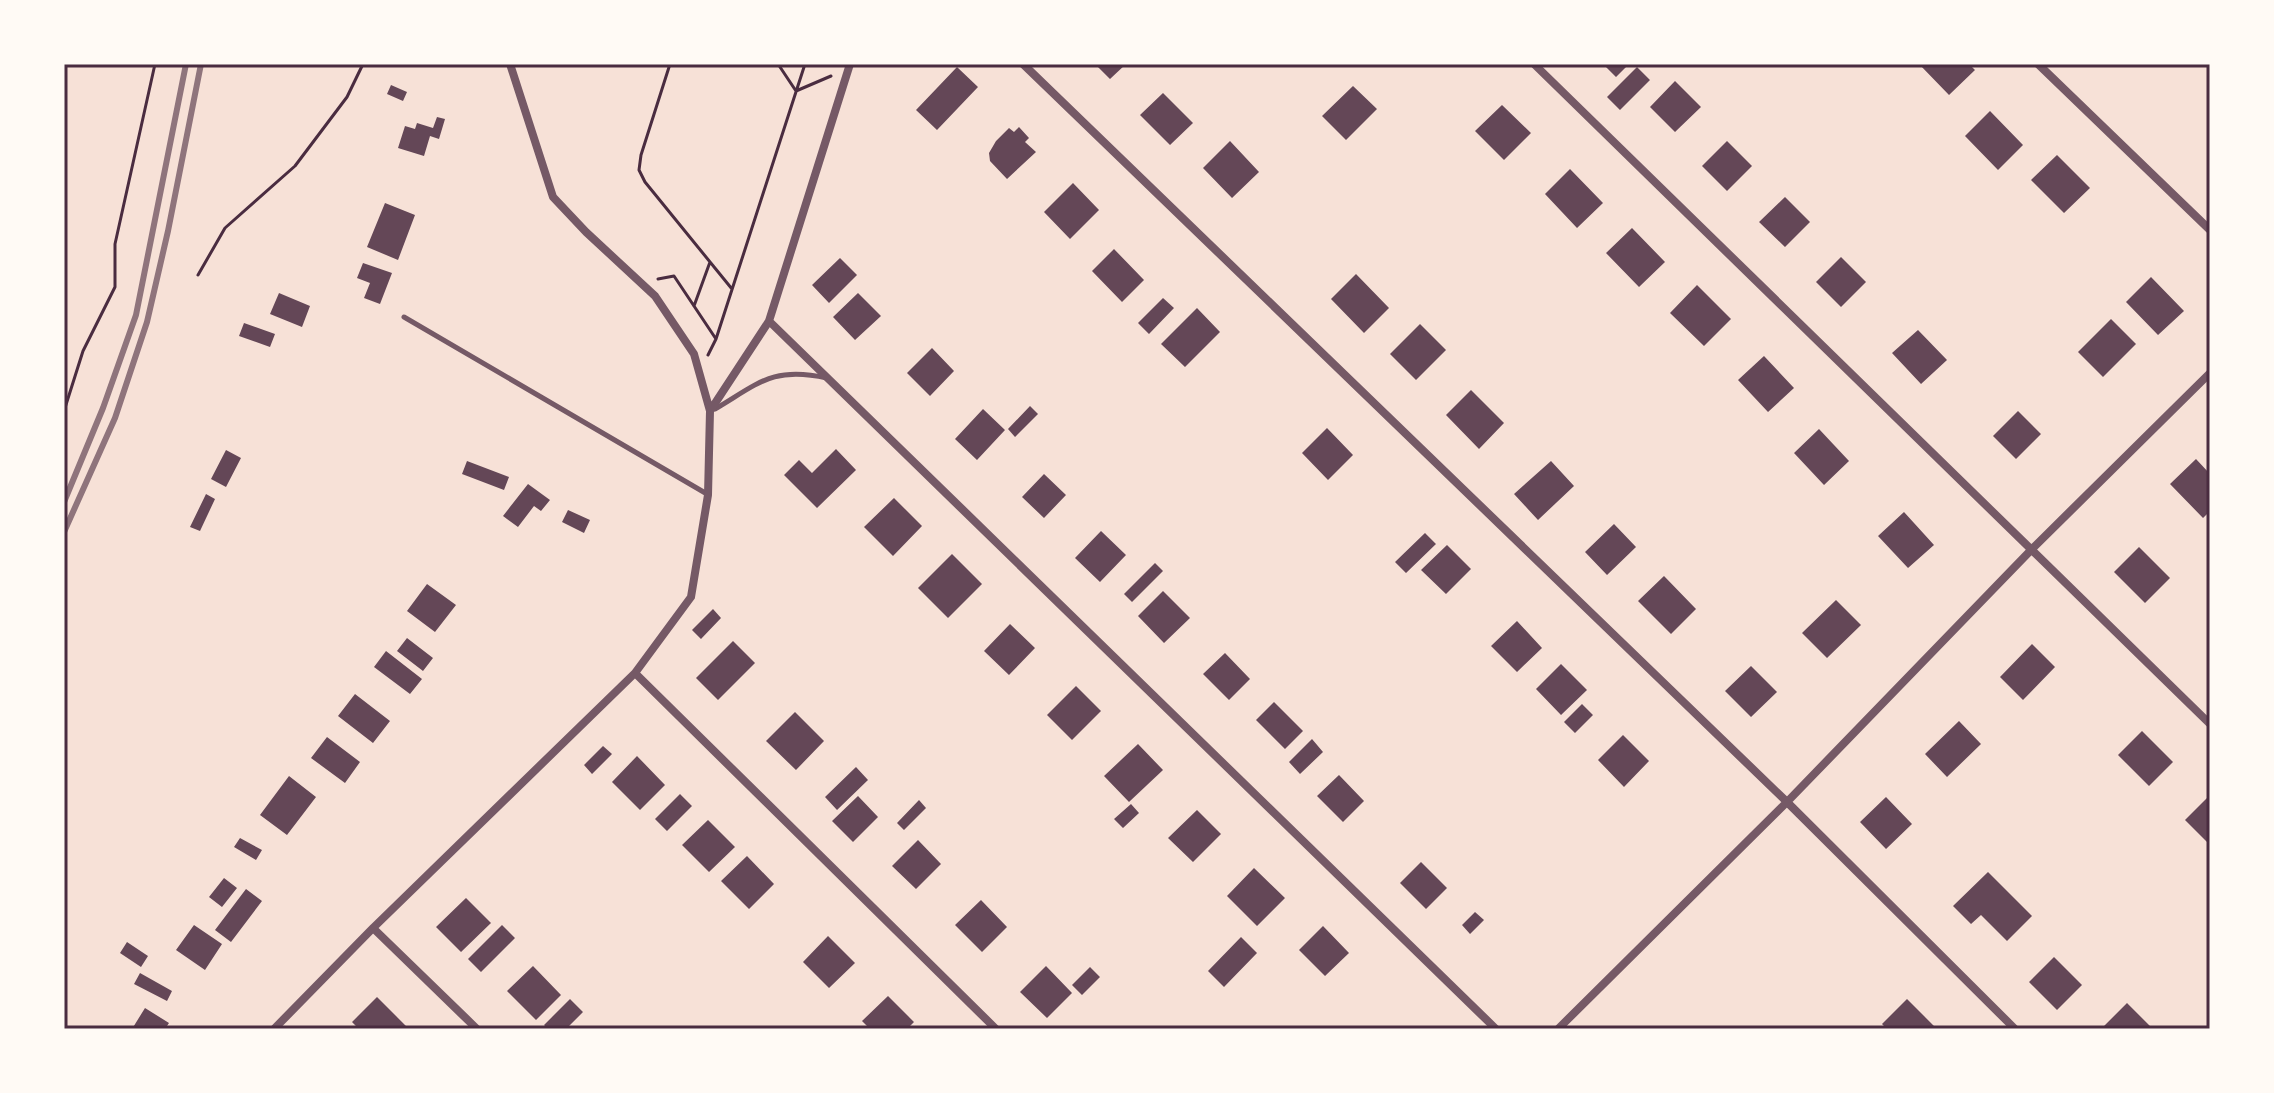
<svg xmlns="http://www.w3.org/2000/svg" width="2274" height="1093" font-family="Mulish,sans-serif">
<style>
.building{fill:#644757}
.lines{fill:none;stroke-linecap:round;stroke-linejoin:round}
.path{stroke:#4a2c40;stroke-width:3}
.service{stroke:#755966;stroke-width:5}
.minor{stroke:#755966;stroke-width:8}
.rail{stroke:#8f747c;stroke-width:6}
.neatline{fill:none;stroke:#4a2c40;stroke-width:3}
</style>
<rect width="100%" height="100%" fill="#f7e1d7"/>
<path class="building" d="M 1095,64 L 1126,64 L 1110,79 Z
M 1603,64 L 1629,64 L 1616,77 Z
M 1919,64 L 1969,64 L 1975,70 L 1949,95 Z
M 957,67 L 978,87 L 937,130 L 916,110 Z
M 1637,67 L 1650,80 L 1620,110 L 1607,97 Z
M 1675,81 L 1701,107 L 1675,132 L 1650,107 Z
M 391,85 L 407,92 L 403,101 L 387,94 Z
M 1353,86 L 1377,109 L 1346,140 L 1322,116 Z
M 1163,93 L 1193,123 L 1170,145 L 1140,115 Z
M 1502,105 L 1531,133 L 1504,160 L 1475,131 Z
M 1990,111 L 2023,145 L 1998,170 L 1965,136 Z
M 437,117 L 445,119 L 439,139 L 430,136 L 424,156 L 398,148 L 405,126 L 415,129 L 417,123 L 433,128 Z
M 1019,127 L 1029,138 L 1025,142 L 1036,152 L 1007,179 L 990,161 L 989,153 L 996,141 L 1009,128 L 1014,132 Z
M 1230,141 L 1259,172 L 1232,198 L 1203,168 Z
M 1727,141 L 1752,166 L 1727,191 L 1702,166 Z
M 2057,155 L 2090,188 L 2064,213 L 2031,180 Z
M 1570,169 L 1603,203 L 1577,228 L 1545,194 Z
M 1073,183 L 1099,210 L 1070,239 L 1044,212 Z
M 1785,197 L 1810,222 L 1785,247 L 1759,222 Z
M 385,203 L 415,215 L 398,260 L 367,247 Z
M 1632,228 L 1665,262 L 1639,287 L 1606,253 Z
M 1114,249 L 1144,280 L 1122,302 L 1092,271 Z
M 1841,257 L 1866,282 L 1841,307 L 1816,282 Z
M 840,258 L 857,275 L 829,303 L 812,285 Z
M 363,263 L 392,273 L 380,304 L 364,298 L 370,283 L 357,278 Z
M 1356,274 L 1389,308 L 1364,333 L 1331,299 Z
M 2151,277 L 2184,311 L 2158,335 L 2126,302 Z
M 1697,285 L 1731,319 L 1704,346 L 1670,313 Z
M 279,293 L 310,306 L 302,327 L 270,314 Z
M 858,293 L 881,316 L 855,340 L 833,317 Z
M 1163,298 L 1174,308 L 1149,334 L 1138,323 Z
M 1197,308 L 1220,332 L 1185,367 L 1161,344 Z
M 2111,319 L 2136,344 L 2103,377 L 2078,352 Z
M 244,323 L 275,334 L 270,347 L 239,336 Z
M 1420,324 L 1446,350 L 1416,380 L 1390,354 Z
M 1918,330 L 1947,360 L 1921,384 L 1892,353 Z
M 932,348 L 954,371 L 930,396 L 907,373 Z
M 1764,356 L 1794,388 L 1768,412 L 1738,380 Z
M 1471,390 L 1504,423 L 1479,449 L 1446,415 Z
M 1030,406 L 1038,414 L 1015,437 L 1008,429 Z
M 983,409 L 1005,430 L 977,460 L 955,439 Z
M 2018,411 L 2041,434 L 2016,459 L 1993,436 Z
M 1327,428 L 1353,455 L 1328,480 L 1302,453 Z
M 1819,429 L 1849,461 L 1824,485 L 1794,453 Z
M 836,449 L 856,470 L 817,508 L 784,475 L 799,460 L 812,473 Z
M 226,450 L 241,458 L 226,487 L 211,479 Z
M 2196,459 L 2210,474 L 2210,511 L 2203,518 L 2170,484 Z
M 467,461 L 509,477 L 504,490 L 462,474 Z
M 1551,461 L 1574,486 L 1538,520 L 1514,494 Z
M 1044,474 L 1066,495 L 1044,518 L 1022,497 Z
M 528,484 L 550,500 L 541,511 L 534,506 L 518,527 L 503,516 Z
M 206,494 L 215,499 L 200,531 L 190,527 Z
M 894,498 L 922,526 L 893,556 L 864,527 Z
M 568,510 L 590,520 L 584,533 L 562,522 Z
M 1904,512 L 1934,545 L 1908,568 L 1878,536 Z
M 1614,524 L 1636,547 L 1607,575 L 1585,552 Z
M 1101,531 L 1126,555 L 1100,582 L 1075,558 Z
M 1425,533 L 1436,544 L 1406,573 L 1395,562 Z
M 1447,545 L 1471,569 L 1446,594 L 1421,570 Z
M 2139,547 L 2170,578 L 2145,603 L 2114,572 Z
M 952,554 L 982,584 L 948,618 L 918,588 Z
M 1155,563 L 1163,571 L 1132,602 L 1124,594 Z
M 1664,576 L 1696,609 L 1671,634 L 1638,601 Z
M 427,584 L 456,605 L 435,632 L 407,611 Z
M 1163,591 L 1190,618 L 1164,643 L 1138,616 Z
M 1836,600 L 1861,625 L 1827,658 L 1802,633 Z
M 713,609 L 721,618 L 701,639 L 692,630 Z
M 1517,621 L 1542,648 L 1517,672 L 1491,646 Z
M 1010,624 L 1035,648 L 1009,675 L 984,651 Z
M 407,638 L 433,658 L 423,671 L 397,651 Z
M 733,641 L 755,663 L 718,700 L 696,678 Z
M 2032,644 L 2055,667 L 2023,700 L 2000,677 Z
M 386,651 L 422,679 L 410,694 L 374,667 Z
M 1225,653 L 1250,679 L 1229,700 L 1203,674 Z
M 1561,664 L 1587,690 L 1561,715 L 1536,689 Z
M 1751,666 L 1777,692 L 1751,717 L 1725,691 Z
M 1076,686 L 1101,711 L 1072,740 L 1047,715 Z
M 355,694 L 390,721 L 373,743 L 338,716 Z
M 1274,702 L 1303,731 L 1285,749 L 1256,720 Z
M 1582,704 L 1593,715 L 1575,733 L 1564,722 Z
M 795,712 L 824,741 L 796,770 L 766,741 Z
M 1959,721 L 1981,744 L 1947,777 L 1925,754 Z
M 2142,731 L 2173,762 L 2149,786 L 2118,755 Z
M 1623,735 L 1649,761 L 1624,787 L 1598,760 Z
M 327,737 L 360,762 L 345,783 L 311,758 Z
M 1312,739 L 1323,752 L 1300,774 L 1289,762 Z
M 1138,744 L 1163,770 L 1129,802 L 1104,776 Z
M 603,746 L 612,754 L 592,774 L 584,765 Z
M 637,756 L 665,785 L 640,810 L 612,782 Z
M 856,767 L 868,780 L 837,810 L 825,797 Z
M 1339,775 L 1364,801 L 1343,822 L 1317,796 Z
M 289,776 L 316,797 L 287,835 L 260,815 Z
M 680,794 L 692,806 L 667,831 L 655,819 Z
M 2210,795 L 2210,845 L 2185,820 Z
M 858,796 L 878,817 L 853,842 L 832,821 Z
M 1886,797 L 1912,824 L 1886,849 L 1860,822 Z
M 919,800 L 926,808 L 904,830 L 897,823 Z
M 1131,804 L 1139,813 L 1123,828 L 1114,819 Z
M 1197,810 L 1221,834 L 1193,862 L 1168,838 Z
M 708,820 L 735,847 L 709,872 L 682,845 Z
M 240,838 L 262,850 L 256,860 L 234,847 Z
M 918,840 L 941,864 L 916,889 L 892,866 Z
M 747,856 L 774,884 L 749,909 L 721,881 Z
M 1421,862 L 1447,888 L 1426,909 L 1400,883 Z
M 1254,868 L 1285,898 L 1257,926 L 1227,896 Z
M 1988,872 L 2032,916 L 2007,941 L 1981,915 L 1971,924 L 1953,906 Z
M 224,878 L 237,888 L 222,907 L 209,897 Z
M 246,889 L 262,901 L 231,942 L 215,930 Z
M 466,898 L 491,923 L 461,952 L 436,927 Z
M 981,900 L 1007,927 L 982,952 L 955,925 Z
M 1475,912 L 1484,920 L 1470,934 L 1462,925 Z
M 194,925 L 222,944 L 205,970 L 176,950 Z
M 502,925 L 515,938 L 481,972 L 468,959 Z
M 1323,926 L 1349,953 L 1325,976 L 1299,950 Z
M 828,936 L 855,963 L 829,988 L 803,962 Z
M 1241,937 L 1257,953 L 1224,987 L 1208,971 Z
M 127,942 L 148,956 L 141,967 L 120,953 Z
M 2054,957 L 2082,985 L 2057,1010 L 2029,982 Z
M 533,966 L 561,995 L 536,1020 L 507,991 Z
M 1046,966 L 1072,993 L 1047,1018 L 1020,992 Z
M 1090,967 L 1100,977 L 1082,995 L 1072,985 Z
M 140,973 L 172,991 L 167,1001 L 134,984 Z
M 888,996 L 914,1022 L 907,1029 L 870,1029 L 862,1021 Z
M 377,997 L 406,1026 L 403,1029 L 359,1029 L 352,1022 Z
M 570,999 L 583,1012 L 566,1029 L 548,1029 L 544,1025 Z
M 1907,999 L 1935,1027 L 1934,1029 L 1887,1029 L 1882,1024 Z
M 2127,1003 L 2153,1029 L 2101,1029 Z
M 145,1008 L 169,1023 L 165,1029 L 132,1029 Z"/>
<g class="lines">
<path class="path" d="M 670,64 L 641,155 L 639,170 L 645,182 L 732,289
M 778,64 L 796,91 L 831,76
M 198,275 L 225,228 L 295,166 L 347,97 L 363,64
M 658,279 L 674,276 L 716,339
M 694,306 L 710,262
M 708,355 L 716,339 L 805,64
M 64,411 L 83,351 L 115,287 L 115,244 L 155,64"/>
<path class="service" d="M 404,317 L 707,494
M 715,409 C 759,383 773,366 827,378"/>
<path class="minor" d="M 510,64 L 553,197 L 586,232 L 655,296 L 694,354 L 710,411
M 1023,64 L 1787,802 L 2015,1029
M 1534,64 L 2210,724
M 2038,64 L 2210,230
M 769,321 L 1496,1029
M 635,673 L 996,1029
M 373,928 L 477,1029
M 274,1029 L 373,928 L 635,673 L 691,597 L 708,495 L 710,411 L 769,321 L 850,64
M 1558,1029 L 1787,802 L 2032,549 L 2210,373"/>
<path class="rail" d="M 64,502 L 103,408 L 136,315 L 186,64
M 64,532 L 115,418 L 147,322 L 168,231 L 201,64"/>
</g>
<rect width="2274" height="1093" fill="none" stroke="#fffaf5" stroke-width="132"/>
<rect x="66" y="66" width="2142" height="961" class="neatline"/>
</svg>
